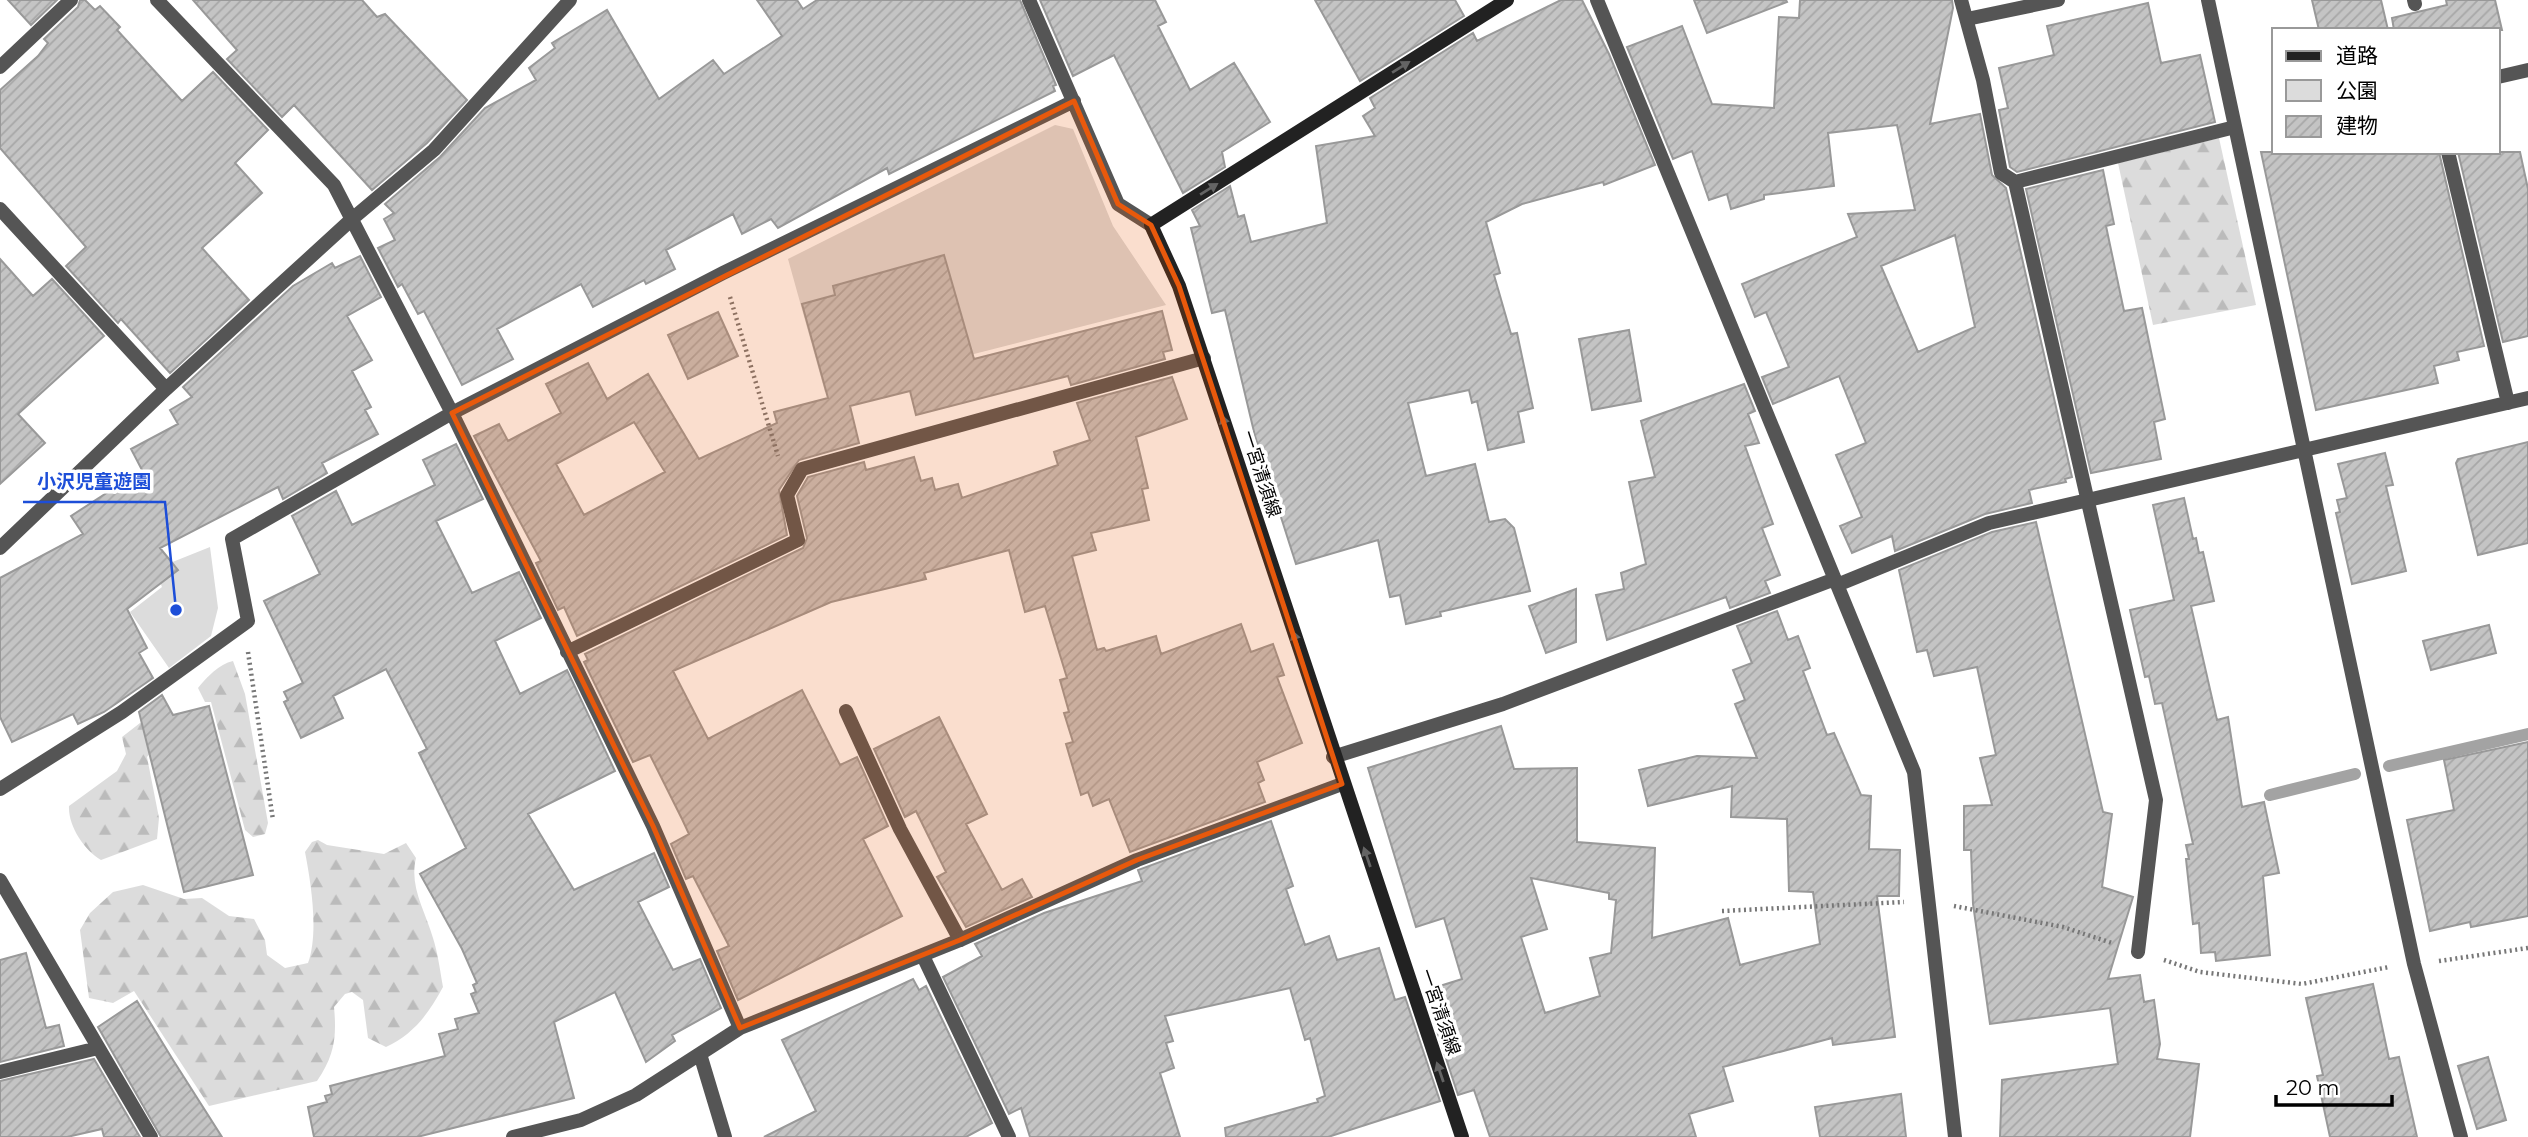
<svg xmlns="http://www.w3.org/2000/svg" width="2528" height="1137" font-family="Montserrat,'Noto Sans JP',sans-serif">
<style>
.forest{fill:url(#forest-firs)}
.park{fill:#dcdcdc}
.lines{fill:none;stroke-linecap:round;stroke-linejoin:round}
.stream{stroke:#a3a3a3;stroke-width:12}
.building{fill:url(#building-hatch);stroke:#999;stroke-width:2;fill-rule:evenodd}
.path{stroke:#777;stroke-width:4.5;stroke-dasharray:2 3.5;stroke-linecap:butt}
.service{stroke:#555;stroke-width:14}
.minor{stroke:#555;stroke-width:14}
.secondary{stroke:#222;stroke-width:14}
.oneway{fill:#646464}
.marked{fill:#e8590c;fill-opacity:0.2;stroke:#e8590c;stroke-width:5;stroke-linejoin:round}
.labels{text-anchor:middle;stroke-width:7;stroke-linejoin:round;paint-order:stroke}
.street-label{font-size:18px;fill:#000;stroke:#fff}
.leader{fill:none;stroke:#1d4ed8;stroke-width:2.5}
.callout-dot{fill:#1d4ed8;stroke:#fff;stroke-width:2.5}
.callout-label{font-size:19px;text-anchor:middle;font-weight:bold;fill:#1d4ed8;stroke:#fff;stroke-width:7;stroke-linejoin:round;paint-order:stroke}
</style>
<defs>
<pattern id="forest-firs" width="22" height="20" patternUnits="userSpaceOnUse" patternTransform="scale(1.75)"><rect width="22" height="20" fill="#dcdcdc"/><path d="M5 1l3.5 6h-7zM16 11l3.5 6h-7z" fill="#bbb"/></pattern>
<pattern id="building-hatch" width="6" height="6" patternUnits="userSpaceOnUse" patternTransform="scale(1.75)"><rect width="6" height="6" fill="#c4c4c4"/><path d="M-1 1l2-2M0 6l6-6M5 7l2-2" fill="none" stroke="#a7a7a7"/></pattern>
</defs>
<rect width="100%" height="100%" fill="#fff"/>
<path class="forest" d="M 2219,138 L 2256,305 L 2153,325 L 2118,163 Z
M 233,661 L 245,694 L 268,823 L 265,834 L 253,837 L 245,830 L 211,702 L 205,702 L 198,688 C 207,677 219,664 233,661 Z
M 154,721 L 154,748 L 147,757 L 159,818 L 157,839 L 101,860 C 84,850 68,826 69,806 L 117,771 L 126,754 L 122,737 L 140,723 Z
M 318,840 L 327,845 L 384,854 L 406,843 L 416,858 C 409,887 425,910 433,938 C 438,954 440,970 443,987 C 429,1013 414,1034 386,1047 L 368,1038 L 363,1000 L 352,992 L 345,994 L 334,1007 C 337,1038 334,1056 317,1081 L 209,1106 L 134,991 L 113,1003 L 89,998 L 80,930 L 90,913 L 113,892 L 143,885 L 184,899 L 202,898 L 229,916 L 254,919 L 265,940 L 267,955 L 285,968 L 308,963 C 319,933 311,883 305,852 L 312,842 Z"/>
<path class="park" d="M 1055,125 L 1073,129 L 1113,226 L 1166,305 L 825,392 L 788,259 Z
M 210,547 L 218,608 L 211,636 L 169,668 L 130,612 L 162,587 L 155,569 Z"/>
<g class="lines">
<path class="stream" d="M 2389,766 L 2528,734
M 2270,795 L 2355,774"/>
</g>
<path class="building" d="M 8,0 L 57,0 L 31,25 Z
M 80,0 L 85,0 L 95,10 L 100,6 L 120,27 L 117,30 L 182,101 L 213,72 L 268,130 L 235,163 L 262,193 L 202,248 L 249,300 L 170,373 L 121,319 L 118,323 L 66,266 L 86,247 L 0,148 L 0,90 L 38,56 L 48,43 L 44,39 L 78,7 Z
M 193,0 L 362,0 L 377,17 L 385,14 L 467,100 L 427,143 L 372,190 L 294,105 L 282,117 L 227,59 L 237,50 Z
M 757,0 L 797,0 L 803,9 L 817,0 L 1020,0 L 1056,85 L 1053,86 L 1055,91 L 889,174 L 887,168 L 778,228 L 771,219 L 742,234 L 733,214 L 666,250 L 675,269 L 646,284 L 644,280 L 593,307 L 581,284 L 497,329 L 513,359 L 462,385 L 424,311 L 418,314 L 402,284 L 398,287 L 378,248 L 395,240 L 384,219 L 394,213 L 385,204 L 440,157 L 485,108 L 536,80 L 529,68 L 555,48 L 552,43 L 607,10 L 659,99 L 713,60 L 724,74 L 782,36 Z
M 1040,0 L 1155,0 L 1166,22 L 1158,26 L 1190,90 L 1234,63 L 1270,122 L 1222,152 L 1225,167 L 1183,193 L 1114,55 L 1073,76 Z
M 1315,0 L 1455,0 L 1464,16 L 1360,81 Z
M 1561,0 L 1582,0 L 1609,54 L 1655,165 L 1604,185 L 1603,182 L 1522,204 L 1486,222 L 1500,273 L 1494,275 L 1511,334 L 1517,333 L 1533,408 L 1518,412 L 1524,442 L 1488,450 L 1477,401 L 1472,403 L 1469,390 L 1408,403 L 1426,476 L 1475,464 L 1489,522 L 1505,519 L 1514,528 L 1530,591 L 1440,612 L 1441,616 L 1406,624 L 1400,595 L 1390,597 L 1378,540 L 1296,564 L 1255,436 L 1225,310 L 1212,313 L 1191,228 L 1200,226 L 1192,210 L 1230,186 L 1238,217 L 1244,215 L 1251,242 L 1327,223 L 1316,146 L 1375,136 L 1363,116 L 1375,108 L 1370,98 L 1473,33 L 1477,41 Z
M 1694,0 L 1786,0 L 1787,2 L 1707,33 Z
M 1800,0 L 1952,0 L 1953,8 L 1930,124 L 1980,114 L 1992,175 L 2006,188 L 2072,477 L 2065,479 L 2066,482 L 2029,490 L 2032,503 L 1985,514 L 1895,551 L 1892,536 L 1852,553 L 1840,526 L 1862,517 L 1836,455 L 1866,443 L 1839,376 L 1773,404 L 1762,377 L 1789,367 L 1766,312 L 1755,317 L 1742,284 L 1857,237 L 1848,214 L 1915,210 L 1897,125 L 1828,133 L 1834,186 L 1764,195 L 1764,199 L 1731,209 L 1727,194 L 1709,200 L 1692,151 L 1673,159 L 1627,47 L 1682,26 L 1712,104 L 1774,108 L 1779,17 L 1799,18 ZM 1955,235 L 1975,327 L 1918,352 L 1881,266 Z
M 2312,0 L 2381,0 L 2388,30 L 2319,30 Z
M 2446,0 L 2495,0 L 2502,30 L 2394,30 L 2392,18 L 2447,5 Z
M 2148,3 L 2161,63 L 2200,55 L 2215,122 L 2017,172 L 2010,167 L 1999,110 L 2008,108 L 1999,68 L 2054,55 L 2047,26 Z
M 2261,152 L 2439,152 L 2484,346 L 2457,352 L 2459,360 L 2434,366 L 2438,383 L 2316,410 Z
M 2458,152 L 2520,152 L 2528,189 L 2528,336 L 2503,342 Z
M 2103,170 L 2114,224 L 2106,226 L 2124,311 L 2142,308 L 2165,419 L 2154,422 L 2161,459 L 2091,473 L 2026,189 Z
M 944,255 L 974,359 L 1162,311 L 1172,350 L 1163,352 L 1165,359 L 1071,385 L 1068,376 L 916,415 L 910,391 L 850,406 L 859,443 L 799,460 L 779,490 L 787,535 L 577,636 L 564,607 L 558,610 L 536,563 L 541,561 L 474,436 L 499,424 L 508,441 L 561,413 L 546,384 L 588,363 L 607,399 L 648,374 L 699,459 L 777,423 L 774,412 L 828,398 L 802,304 L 835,295 L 833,286 ZM 634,422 L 665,472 L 584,515 L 556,464 Z
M 360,256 L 381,297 L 347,316 L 372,360 L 352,371 L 371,407 L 365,410 L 378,434 L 322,463 L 327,473 L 283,499 L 278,487 L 160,548 L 178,570 L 127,609 L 147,648 L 139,653 L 153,678 L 104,712 L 78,724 L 73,714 L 12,742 L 0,717 L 0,578 L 83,534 L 71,516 L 142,470 L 131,449 L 178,424 L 170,410 L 192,397 L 183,387 L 293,286 L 332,263 L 335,268 Z
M 0,259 L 33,296 L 52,279 L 104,336 L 18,414 L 45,443 L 0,484 Z
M 718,312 L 738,356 L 688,379 L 668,335 Z
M 1629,330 L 1641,401 L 1592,410 L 1579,339 Z
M 1172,377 L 1187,419 L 1136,437 L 1148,488 L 1142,489 L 1149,520 L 1091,533 L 1096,550 L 1072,556 L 1097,650 L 1104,648 L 1106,651 L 1156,636 L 1161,654 L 1241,624 L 1251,652 L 1273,644 L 1284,675 L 1277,677 L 1302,743 L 1257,762 L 1264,780 L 1258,783 L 1265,802 L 1130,852 L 1109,799 L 1093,806 L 1088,792 L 1081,795 L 1066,744 L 1073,742 L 1064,713 L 1069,712 L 1060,680 L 1067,678 L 1045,606 L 1025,612 L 1009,550 L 924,573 L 926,579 L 831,602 L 673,671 L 708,739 L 802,690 L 840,765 L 857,757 L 888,826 L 863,839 L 902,916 L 738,1000 L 717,951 L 729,946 L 693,876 L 686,879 L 671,844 L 689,834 L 682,819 L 650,755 L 633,762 L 584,662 L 588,660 L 585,654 L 803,548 L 807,538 L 797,496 L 808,477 L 864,462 L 866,470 L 914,457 L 921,481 L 932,478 L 935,490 L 958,484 L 962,498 L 1058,465 L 1054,452 L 1090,440 L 1077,403 Z
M 1744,384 L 1755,411 L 1748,414 L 1759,443 L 1745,446 L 1773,524 L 1762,528 L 1780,575 L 1765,581 L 1770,593 L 1730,608 L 1726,597 L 1607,640 L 1596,595 L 1624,589 L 1621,573 L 1646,564 L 1629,482 L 1655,477 L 1641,421 Z
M 2528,442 L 2528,543 L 2478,555 L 2456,463 L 2458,459 Z
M 456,444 L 483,499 L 436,521 L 472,593 L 519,572 L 541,618 L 495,641 L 520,694 L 567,670 L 615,771 L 528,814 L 574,890 L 654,853 L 669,887 L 638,902 L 673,970 L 700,959 L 721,1008 L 672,1035 L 675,1041 L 646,1062 L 615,992 L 554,1022 L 574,1098 L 417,1137 L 314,1137 L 308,1107 L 327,1102 L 325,1096 L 332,1094 L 330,1086 L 445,1056 L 439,1034 L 458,1029 L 455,1019 L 479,1013 L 471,994 L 476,992 L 473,985 L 477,983 L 462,949 L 420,874 L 466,848 L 419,753 L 427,749 L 386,669 L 333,696 L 343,718 L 301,738 L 284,702 L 288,700 L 284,692 L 303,683 L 264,601 L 320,574 L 292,516 L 336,491 L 352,525 L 435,485 L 423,460 Z
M 2385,453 L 2393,485 L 2386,486 L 2406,571 L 2352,584 L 2336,513 L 2340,512 L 2337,500 L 2347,498 L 2338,464 Z
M 2184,498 L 2193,539 L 2196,538 L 2199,553 L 2203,552 L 2214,601 L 2191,606 L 2217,720 L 2228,717 L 2242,807 L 2264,802 L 2279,873 L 2263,876 L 2270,955 L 2216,961 L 2215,952 L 2201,953 L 2199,923 L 2193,924 L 2186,859 L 2189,859 L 2186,845 L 2193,844 L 2162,703 L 2155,704 L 2149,676 L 2145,677 L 2130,610 L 2174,600 L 2153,505 Z
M 2036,522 L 2103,812 L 2112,814 L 2102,887 L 2133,897 L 2108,979 L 2140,975 L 2144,1002 L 2154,1000 L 2160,1044 L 2157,1059 L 2199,1064 L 2190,1137 L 2000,1137 L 2002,1080 L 2118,1064 L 2110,1008 L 1990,1024 L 1973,904 L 1971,850 L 1964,850 L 1964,806 L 1992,805 L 1980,758 L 1996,755 L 1977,667 L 1934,676 L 1927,650 L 1917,652 L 1899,570 L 1992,532 Z
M 1576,589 L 1576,642 L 1546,653 L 1529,606 Z
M 1777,611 L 1788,640 L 1798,636 L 1810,668 L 1803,671 L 1827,735 L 1834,733 L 1861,795 L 1871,796 L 1869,849 L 1900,850 L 1899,896 L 1877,896 L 1895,1037 L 1833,1045 L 1832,1038 L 1723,1067 L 1733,1101 L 1689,1114 L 1696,1137 L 1490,1137 L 1474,1090 L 1458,1095 L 1424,991 L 1462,979 L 1444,918 L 1416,927 L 1368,768 L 1501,726 L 1514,769 L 1577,768 L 1577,842 L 1655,848 L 1652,938 L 1728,918 L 1740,965 L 1820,944 L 1813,892 L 1789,891 L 1787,819 L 1731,817 L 1732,786 L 1648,806 L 1639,770 L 1697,756 L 1757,758 L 1735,704 L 1745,700 L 1733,670 L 1752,663 L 1737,626 ZM 1531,878 L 1609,893 L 1609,899 L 1616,900 L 1611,953 L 1590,958 L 1600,996 L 1545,1013 L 1521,937 L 1547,929 Z
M 2489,625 L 2496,653 L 2431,670 L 2423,641 Z
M 162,695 L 173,715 L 209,706 L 253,875 L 184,892 L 139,712 Z
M 939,717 L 987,814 L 966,824 L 1002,890 L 1022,879 L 1032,897 L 966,927 L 937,877 L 946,872 L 916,811 L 905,817 L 874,749 Z
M 2528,742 L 2528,916 L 2471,927 L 2470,922 L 2430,931 L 2407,820 L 2454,810 L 2444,760 Z
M 1271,821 L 1293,886 L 1286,889 L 1305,945 L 1329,936 L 1337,960 L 1379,948 L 1395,1000 L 1405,997 L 1440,1101 L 1328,1137 L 1226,1137 L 1225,1128 L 1318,1102 L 1317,1099 L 1325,1096 L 1310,1038 L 1305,1040 L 1290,988 L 1165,1016 L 1173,1041 L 1166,1043 L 1174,1068 L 1160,1073 L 1180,1137 L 1030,1137 L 1021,1108 L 1009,1114 L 943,977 L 982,956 L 975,944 L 1044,913 L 1142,881 L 1138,870 Z
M 26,953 L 46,1028 L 59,1025 L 64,1046 L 0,1062 L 0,960 Z
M 913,979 L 919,990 L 926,986 L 992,1123 L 966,1137 L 764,1137 L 816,1111 L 782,1040 Z
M 2373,984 L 2389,1059 L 2399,1057 L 2417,1137 L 2330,1137 L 2317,1076 L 2323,1075 L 2306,998 Z
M 137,1001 L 173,1060 L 222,1137 L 161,1137 L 98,1027 Z
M 2488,1057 L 2506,1120 L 2477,1129 L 2458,1066 Z
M 94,1059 L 140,1137 L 104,1137 L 102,1129 L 67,1137 L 0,1137 L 0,1081 Z
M 1901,1094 L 1906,1137 L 1820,1137 L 1815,1107 Z"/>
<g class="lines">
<path class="path" d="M 730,297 L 778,456
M 248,652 L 273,820
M 1954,906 L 2063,927 L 2112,943
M 1722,911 L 1904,902
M 2164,960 L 2200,972 L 2302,984 L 2389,967
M 2439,961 L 2528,948"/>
<path class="service" d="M 2414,0 L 2415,4
M 846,711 L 900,829 L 960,940"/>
<path class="minor" d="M 157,0 L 334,185 L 452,413 L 653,826 L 740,1028
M 1029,0 L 1118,204 L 1151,225
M 1597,0 L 1914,772 L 1955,1137
M 1961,0 L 1983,80 L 2001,173 L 2015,182 L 2156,800 L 2138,952
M 2208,0 L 2414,964 L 2461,1137
M 1967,19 L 2058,0
M 0,67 L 71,0
M 2498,77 L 2528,70
M 2448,152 L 2508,403
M 2015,182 L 2235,127
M 0,209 L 166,389
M 0,548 L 166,389 L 352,219 L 434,150 L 570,0
M 1837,585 L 1989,523 L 2528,398
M 567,652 L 798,540 L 787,495 L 802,469 L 1204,358
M 1333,757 L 1503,704 L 1835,579
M 0,789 L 122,712 L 248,621 L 232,539 L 452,413 L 723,273 L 1074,101
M 0,880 L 151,1137
M 923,956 L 1009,1137
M 700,1054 L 725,1137
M 0,1072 L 98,1048
M 513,1137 L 581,1120 L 636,1095 L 740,1028 L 960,940 L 1137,860 L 1342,784"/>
<path class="secondary" d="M 1462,1137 L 1179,286 L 1151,225 L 1507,0"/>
</g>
<defs><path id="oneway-solid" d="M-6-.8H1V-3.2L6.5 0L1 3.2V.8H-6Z" transform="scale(1.75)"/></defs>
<g class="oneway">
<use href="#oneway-solid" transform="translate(1401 67) rotate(-32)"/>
<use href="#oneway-solid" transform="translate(1209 189) rotate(-32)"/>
<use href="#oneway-solid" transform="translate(1225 425) rotate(-108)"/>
<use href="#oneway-solid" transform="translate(1296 641) rotate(-108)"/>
<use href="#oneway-solid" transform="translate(1367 857) rotate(-109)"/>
<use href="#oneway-solid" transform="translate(1440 1072) rotate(-109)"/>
</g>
<path class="marked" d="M 1074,101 L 1118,204 L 1151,225 L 1179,286 L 1342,784 L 1137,860 L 960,940 L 740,1028 L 653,826 L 452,413 Z"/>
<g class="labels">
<g class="street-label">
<text transform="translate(1261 474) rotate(72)" y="6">一宮清須線</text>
<text transform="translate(1440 1012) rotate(71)" y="6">一宮清須線</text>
</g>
</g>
<path class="leader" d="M176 610L165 502H23"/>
<circle class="callout-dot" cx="176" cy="610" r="7"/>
<g class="callout-label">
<text x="94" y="488">小沢児童遊園</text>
</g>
<rect x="2272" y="28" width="228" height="126" fill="#ffffff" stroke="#999999" stroke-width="2"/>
<rect x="2286" y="51" width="35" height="10" fill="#222222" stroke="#999999" stroke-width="2"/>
<text x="2336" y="63" font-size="21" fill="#000000">道路</text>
<rect x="2286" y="80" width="35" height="21" fill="#dcdcdc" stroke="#999999" stroke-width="2"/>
<text x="2336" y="98" font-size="21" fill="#000000">公園</text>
<rect x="2286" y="116" width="35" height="21" fill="url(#building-hatch)" stroke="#999999" stroke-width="2"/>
<text x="2336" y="133" font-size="21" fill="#000000">建物</text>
<path d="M2276 1095v10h116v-10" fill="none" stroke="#000000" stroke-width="3.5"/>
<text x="2286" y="1095" font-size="21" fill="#000000" stroke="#ffffff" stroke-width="5" paint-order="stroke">20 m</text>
</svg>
